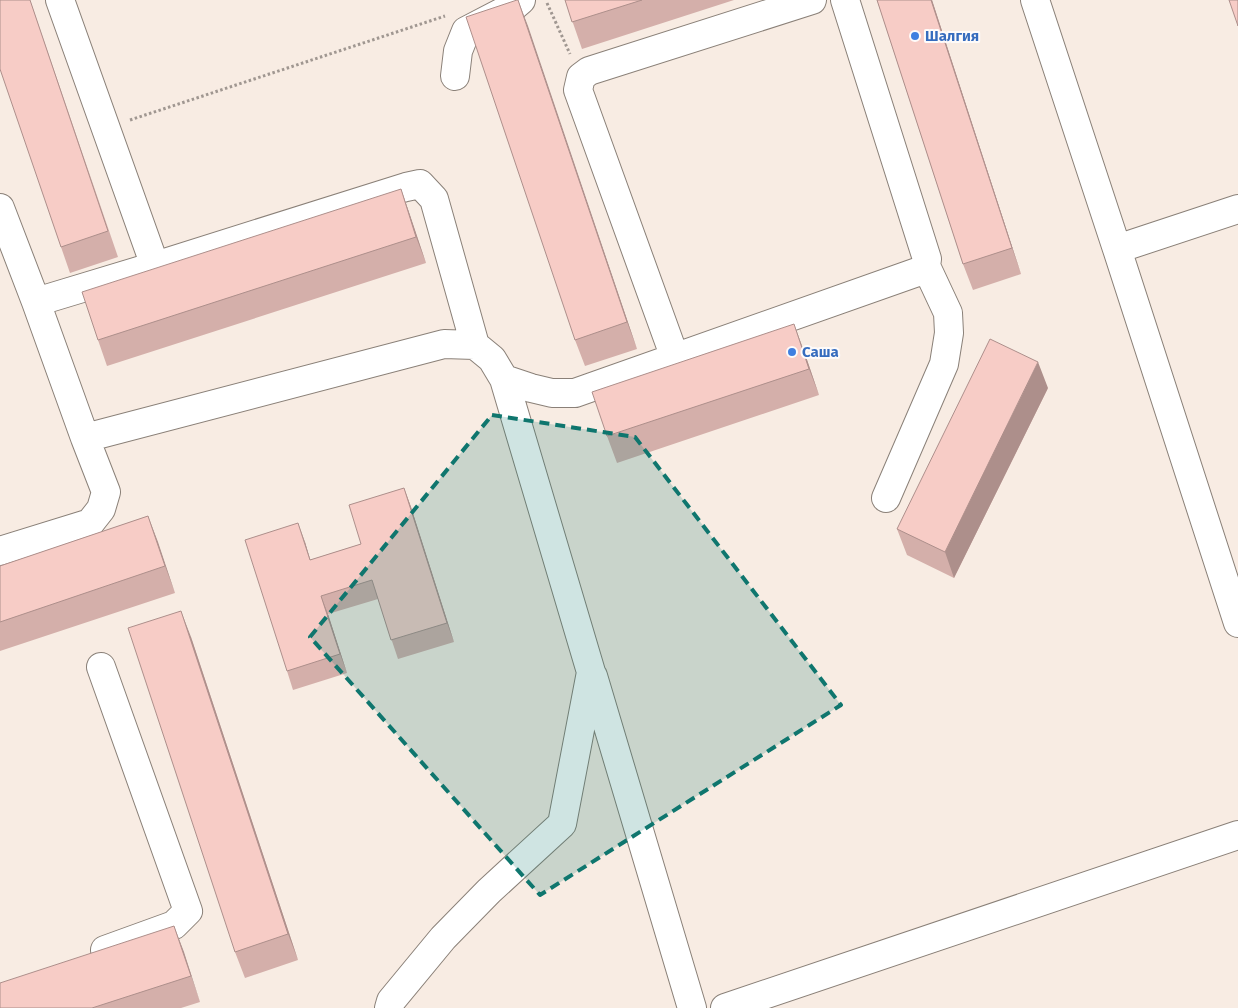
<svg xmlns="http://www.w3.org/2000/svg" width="1238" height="1008" font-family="'Fira Sans',sans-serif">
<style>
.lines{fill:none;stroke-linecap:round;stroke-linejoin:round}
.minor-casing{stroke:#8a8078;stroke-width:30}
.path{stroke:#a09791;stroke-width:3;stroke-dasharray:2.5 2.5;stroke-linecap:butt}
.minor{stroke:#fff;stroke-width:28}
.wall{fill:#d4afaa}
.shaded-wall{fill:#ad8f8b}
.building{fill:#f7ccc6;stroke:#ad8f8b}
.marked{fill:#0f766e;fill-opacity:0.2;stroke:#0f766e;stroke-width:4;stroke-dasharray:10 6;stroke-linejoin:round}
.shop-dot{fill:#3f7fe0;stroke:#fefbfa;stroke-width:2}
.labels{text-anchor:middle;stroke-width:4;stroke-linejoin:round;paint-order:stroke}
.shop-label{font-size:15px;font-weight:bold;fill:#366cbe;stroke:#fefbfa;text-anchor:start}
</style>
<rect width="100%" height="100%" fill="#f8ece3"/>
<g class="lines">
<defs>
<path id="minor" d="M 60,0 L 155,266 L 406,187 L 420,184 L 434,199 L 475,345
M 1035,0 L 1117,249 L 1238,623
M 455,76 L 458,51 L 466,31 L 514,6 L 521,0
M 0,208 L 36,302 L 85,438 L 444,344 L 475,345 L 492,359 L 504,379 L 591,672 L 562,824 L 489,891 L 443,938 L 391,1001 L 389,1008
M 1117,249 L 1238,209
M 36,302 L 155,266
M 675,358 L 578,90 L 581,77 L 589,71 L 812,0
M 504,379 L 531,388 L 552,393 L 575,393 L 923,270 L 926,266 L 927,259 L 845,0
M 886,498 L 944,364 L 949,333 L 948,313 L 926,266
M 0,551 L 90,523 L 101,509 L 106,492 L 85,438
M 101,667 L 188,911 L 174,925 L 105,950
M 593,676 L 692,1008
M 725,1008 L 1238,835"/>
</defs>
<use href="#minor" class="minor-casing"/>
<path class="path" d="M 547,3 L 570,54
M 130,120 L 445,16"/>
<use href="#minor" class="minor"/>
</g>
<path class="wall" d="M 30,0 L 118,257 L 70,273 L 61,247 Z
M 518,0 L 637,349 L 585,366 L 575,340 Z
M 565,0 L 734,0 L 582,49 Z
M 877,0 L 932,0 L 1021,274 L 973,290 L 963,264 Z
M 401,189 L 426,263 L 107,366 L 98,340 Z
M 804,351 L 819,395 L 617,463 L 607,436 Z
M 1048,388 L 954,578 L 907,555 L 897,529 Z
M 404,488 L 411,507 L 454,642 L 398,659 L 378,599 L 328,614 L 347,673 L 293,690 L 287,671 L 305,542 L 310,560 L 361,544 Z
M 148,516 L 175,593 L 0,651 L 0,566 Z
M 191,637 L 298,960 L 245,978 L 235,952 Z
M 174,926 L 200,1002 L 181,1008 L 0,1008 Z"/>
<path class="shaded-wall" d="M 518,0 L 528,26 L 637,349 L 627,322 Z
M 931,0 L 932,0 L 1021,274 L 1012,248 Z
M 401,189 L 410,215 L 426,263 L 416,237 Z
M 794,324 L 804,351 L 819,395 L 809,369 Z
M 1038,362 L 1048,388 L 954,578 L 945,552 Z
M 404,488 L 411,507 L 454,642 L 447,623 Z
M 148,516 L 158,542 L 175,593 L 165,566 Z
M 298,523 L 305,542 L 316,579 L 310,560 Z
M 321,596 L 328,614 L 347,673 L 340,654 Z
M 181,611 L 191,637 L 298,960 L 288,934 Z
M 174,926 L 184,952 L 200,1002 L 191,976 Z"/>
<path class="building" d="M 0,0 L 30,0 L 108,231 L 61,247 L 0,69 Z
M 517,0 L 518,0 L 627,322 L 575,340 L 466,17 Z
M 565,0 L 642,0 L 572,22 Z
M 877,0 L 931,0 L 1012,248 L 963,264 Z
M 1229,0 L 1238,0 L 1238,26 Z
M 401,189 L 416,237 L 98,340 L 82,292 Z
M 794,324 L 809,369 L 607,436 L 592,392 Z
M 990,339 L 1038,362 L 945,552 L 897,529 Z
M 404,488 L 447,623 L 391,640 L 372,580 L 321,596 L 340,654 L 287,671 L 245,540 L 298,523 L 310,560 L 361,544 L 349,505 Z
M 148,516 L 165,566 L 0,622 L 0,566 Z
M 181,611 L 288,934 L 235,952 L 128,628 Z
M 174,926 L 191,976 L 92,1008 L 0,1008 L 0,983 Z"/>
<path class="marked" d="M 492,415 L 635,437 L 841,705 L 540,895 L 310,637 Z"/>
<g class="shop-dot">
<circle cx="915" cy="36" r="5"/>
<circle cx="792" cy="352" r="5"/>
</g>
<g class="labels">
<g class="shop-label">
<text x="925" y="41">Шалгия</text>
<text x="802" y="357">Саша</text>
</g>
</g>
</svg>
